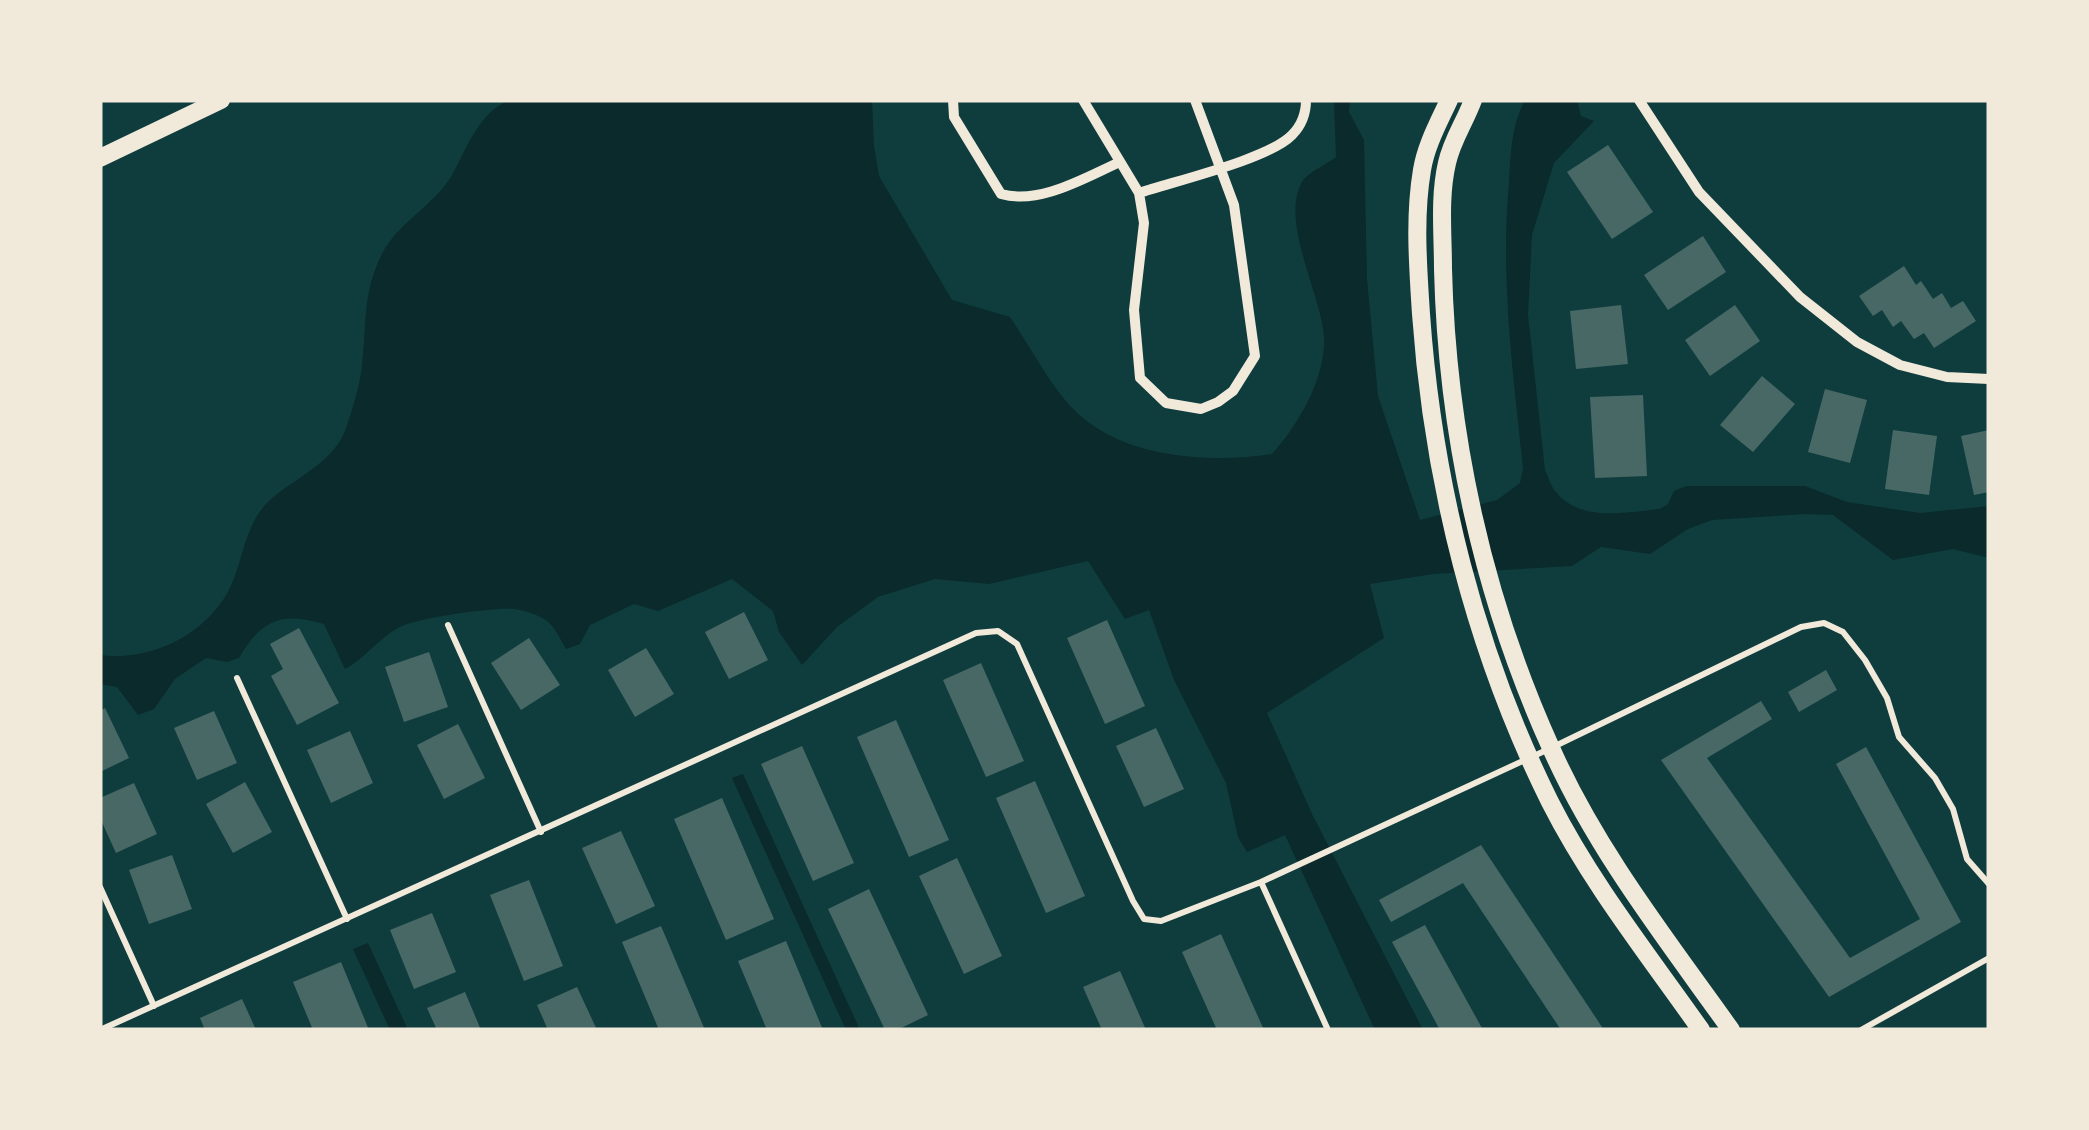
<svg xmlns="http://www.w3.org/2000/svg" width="2089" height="1130" font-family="Quicksand,sans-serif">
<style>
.water{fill:#0a2a2b}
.building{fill:#486865}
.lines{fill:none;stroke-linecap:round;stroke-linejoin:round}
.service{stroke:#f1e9da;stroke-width:6}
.minor{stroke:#f1e9da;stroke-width:10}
.tertiary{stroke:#f1e9da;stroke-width:18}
</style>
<rect width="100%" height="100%" fill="#0f3d3e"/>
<path class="water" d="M 511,100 L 872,100 L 874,146 L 879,176 L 952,300 L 1010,317 C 1028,344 1045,375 1065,400 C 1112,458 1204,464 1272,454 C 1298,425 1326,378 1324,337 C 1322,295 1277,217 1304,179 C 1311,171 1327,164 1336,157 L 1334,100 L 1350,100 L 1349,112 L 1364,140 L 1367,279 L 1378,396 L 1420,520 L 1497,500 L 1520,483 L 1523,468 C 1513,373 1500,278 1509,182 C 1511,153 1511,126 1525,100 L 1577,100 L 1581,116 L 1594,121 L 1554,163 L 1532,235 L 1528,315 L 1545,470 C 1548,476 1551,486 1555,491 C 1580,523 1626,512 1660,509 L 1668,504 L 1674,491 L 1686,486 L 1805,486 L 1847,502 L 1920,513 L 1989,506 L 1989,558 L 1953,549 L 1893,560 L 1833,515 L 1806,514 L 1712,520 L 1688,529 L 1650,554 L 1601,547 L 1572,566 L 1433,574 L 1370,584 L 1384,638 L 1267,713 L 1312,814 L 1423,1030 L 1375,1030 L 1285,835 L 1247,852 L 1238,837 L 1226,783 L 1174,680 L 1149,610 L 1125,619 L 1088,561 L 989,584 L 935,579 L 878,597 L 837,627 L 802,665 L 779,632 L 773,611 L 732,579 L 658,611 L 634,604 L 590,625 L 580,644 L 566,649 C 560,639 554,624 544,619 C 536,614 523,610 514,609 C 494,607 417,618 400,627 C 378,638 366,658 345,669 L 324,624 C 281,611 261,620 239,658 L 227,662 L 206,658 L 175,679 L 154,709 L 138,715 L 117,687 L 100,684 L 100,655 C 151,661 202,637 228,592 C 243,564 244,525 268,502 C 292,479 332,464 345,431 C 352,411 360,385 362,365 C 367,322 362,294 382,254 C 397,223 435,205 452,175 C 468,147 479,111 511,100 Z
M 743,774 L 860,1030 L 846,1030 L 732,778 Z
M 368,943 L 408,1030 L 390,1030 L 353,949 Z"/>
<path class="building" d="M 1608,145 L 1653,212 L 1612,239 L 1567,172 Z
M 1703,236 L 1726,272 L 1668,310 L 1644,275 Z
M 1904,266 L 1916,285 L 1921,281 L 1933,299 L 1942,293 L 1951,308 L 1963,301 L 1976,321 L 1934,348 L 1924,333 L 1914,339 L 1901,321 L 1893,327 L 1882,310 L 1873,316 L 1859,296 Z
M 1621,305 L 1628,364 L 1576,369 L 1570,311 Z
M 1735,305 L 1760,341 L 1710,376 L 1685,340 Z
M 1762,376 L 1795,404 L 1753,452 L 1720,425 Z
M 1825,389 L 1867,400 L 1850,463 L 1808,452 Z
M 1643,395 L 1647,476 L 1595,478 L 1590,397 Z
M 1893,430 L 1937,436 L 1929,495 L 1885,489 Z
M 1989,430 L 1989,492 L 1974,495 L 1961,436 Z
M 744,612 L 768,660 L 729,679 L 705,632 Z
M 1107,620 L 1145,706 L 1105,724 L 1067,638 Z
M 299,628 L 339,703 L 297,725 L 271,676 L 283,669 L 270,644 Z
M 529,638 L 560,685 L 521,710 L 491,663 Z
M 646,648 L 674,694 L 635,717 L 608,670 Z
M 429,652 L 448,707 L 404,722 L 385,667 Z
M 981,663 L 1024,761 L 986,777 L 943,680 Z
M 1826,670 L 1837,690 L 1799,712 L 1788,692 Z
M 1761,701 L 1772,719 L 1707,758 L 1850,958 L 1920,919 L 1836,764 L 1866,747 L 1961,922 L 1829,997 L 1661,760 Z
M 105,708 L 129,758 L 100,772 L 100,711 Z
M 214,711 L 237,763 L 197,780 L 174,728 Z
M 896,720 L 949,840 L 909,857 L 857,737 Z
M 458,724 L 485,778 L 444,799 L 417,745 Z
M 1156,728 L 1184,789 L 1144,807 L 1116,746 Z
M 350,731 L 373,783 L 331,803 L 307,750 Z
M 802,746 L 854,863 L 813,881 L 761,764 Z
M 1035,781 L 1085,896 L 1046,913 L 996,798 Z
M 245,782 L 272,832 L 233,853 L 206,804 Z
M 134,783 L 157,834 L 116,853 L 100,818 L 100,798 Z
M 722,798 L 774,919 L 726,940 L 674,819 Z
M 621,831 L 655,906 L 616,924 L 582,848 Z
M 1481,845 L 1604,1030 L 1561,1030 L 1463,883 L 1391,922 L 1379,900 Z
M 172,855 L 192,909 L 149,924 L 129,870 Z
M 957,858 L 1002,956 L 964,974 L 919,876 Z
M 529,880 L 563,966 L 524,981 L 490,895 Z
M 869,889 L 928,1015 L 897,1030 L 885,1030 L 828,909 Z
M 432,913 L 456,972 L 414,989 L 390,930 Z
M 1425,925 L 1483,1030 L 1440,1030 L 1392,942 Z
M 661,926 L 705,1030 L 659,1030 L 622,942 Z
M 1221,934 L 1264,1030 L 1217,1030 L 1182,952 Z
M 786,941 L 823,1030 L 767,1030 L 738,961 Z
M 341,962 L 369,1030 L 313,1030 L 293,982 Z
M 1120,971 L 1146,1030 L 1102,1030 L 1083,987 Z
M 577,987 L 597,1030 L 548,1030 L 537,1005 Z
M 465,992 L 481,1030 L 437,1030 L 427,1008 Z
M 242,999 L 256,1030 L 205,1030 L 200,1018 Z"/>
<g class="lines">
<path class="service" d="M 448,625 L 541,832
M 237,678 L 347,919
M 1261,882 L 1551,748 L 1801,627 L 1824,623 L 1843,632 L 1865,660 L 1887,698 L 1899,737 L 1935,778 L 1953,809 L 1967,859 L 1989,884
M 100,887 L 154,1006
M 100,1030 L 976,633 L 998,631 L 1017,644 L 1133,901 L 1144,919 L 1161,921 L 1261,882 L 1328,1030
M 1861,1030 L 1989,958"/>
<path class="minor" d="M 953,100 L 954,117 L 1001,194 C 1040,205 1084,178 1120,162
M 1083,100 L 1139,193 L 1144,223 L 1134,310 L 1140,378 L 1166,403 L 1201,409 L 1218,402 L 1233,391 L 1255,356 L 1234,205 L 1195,100
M 1639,100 L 1699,192 L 1800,297 L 1857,342 L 1900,365 L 1947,377 L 1989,379
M 1139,193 C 1175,181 1269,159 1292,135 C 1302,125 1306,113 1306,100"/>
<path class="tertiary" d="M 1449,100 C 1439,122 1426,145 1422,170 C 1414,217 1418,267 1421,314 C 1433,483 1475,651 1550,802 C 1591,883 1649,956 1701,1030
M 1473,100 C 1465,122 1452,140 1447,163 C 1439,197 1443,234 1443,269 C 1447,434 1483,598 1551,748 C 1596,850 1667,940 1731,1030
M 100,158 L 221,100"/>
</g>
<rect width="2089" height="1130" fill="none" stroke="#f1e9da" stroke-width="205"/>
</svg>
